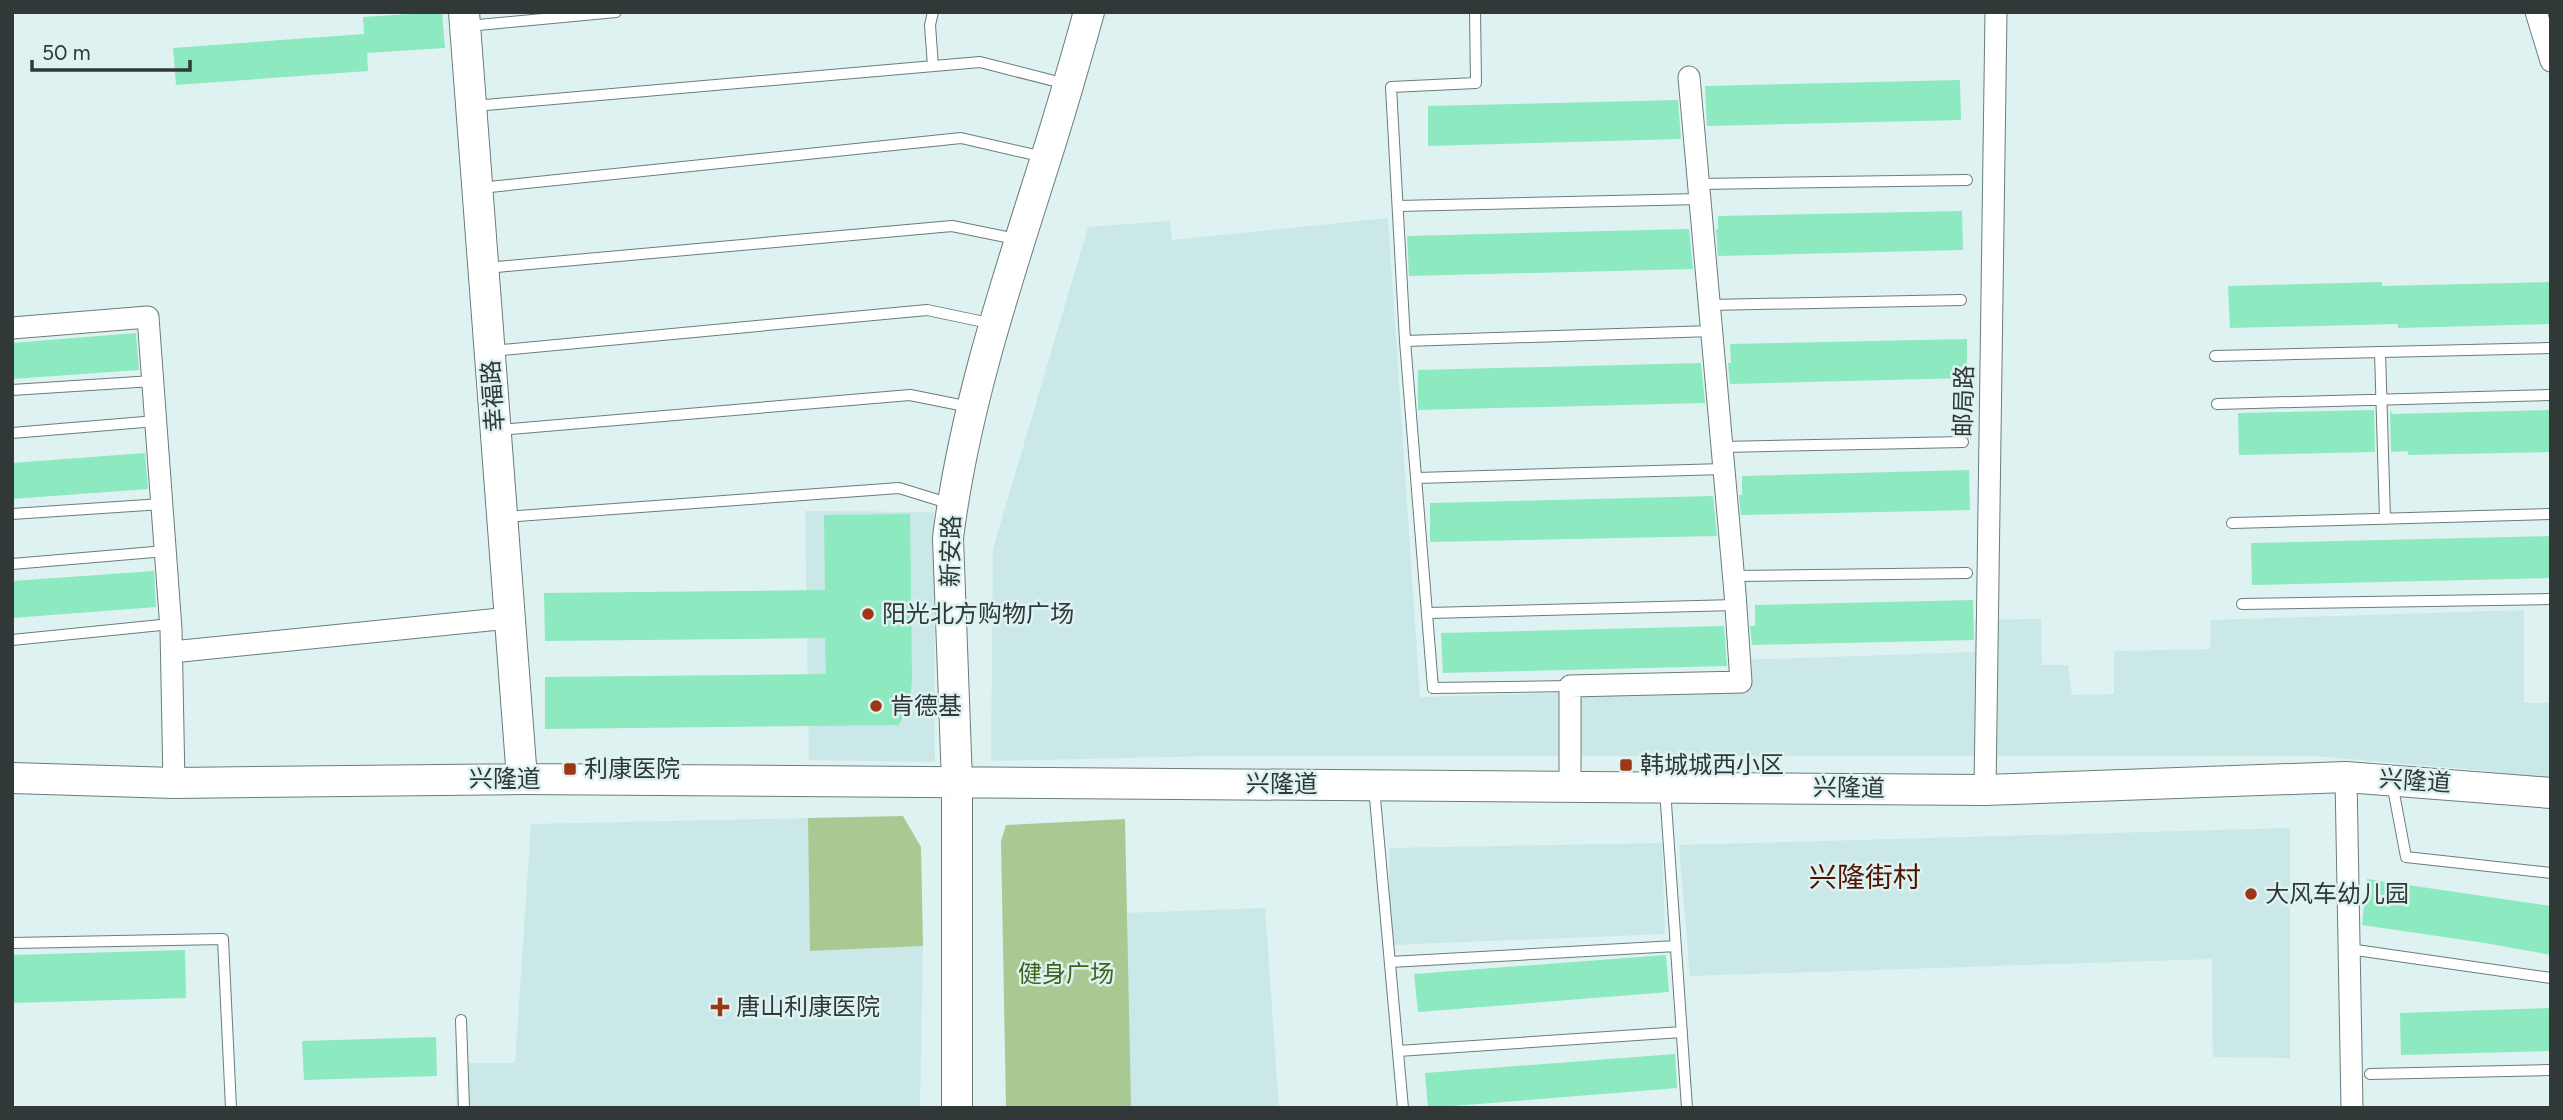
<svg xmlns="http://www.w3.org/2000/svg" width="2563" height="1120" font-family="Figtree,'Noto Sans SC',sans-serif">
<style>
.built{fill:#cae8e7}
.green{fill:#a9c992}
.building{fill:#8de9c0}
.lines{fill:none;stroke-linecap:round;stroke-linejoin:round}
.lane-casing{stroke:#6b7c7c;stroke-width:12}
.street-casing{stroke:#6b7c7c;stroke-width:23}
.secondary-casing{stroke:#6b7c7c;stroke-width:32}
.lane{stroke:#fff;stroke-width:10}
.street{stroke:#fff;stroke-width:21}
.secondary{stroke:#fff;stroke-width:30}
.poi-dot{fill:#9d3615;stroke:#def2f2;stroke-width:2.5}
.labels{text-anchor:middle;stroke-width:5;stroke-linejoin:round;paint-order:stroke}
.street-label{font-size:24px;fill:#313838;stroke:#def2f2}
.poi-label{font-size:24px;fill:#313838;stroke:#def2f2;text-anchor:start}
.park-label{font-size:24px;fill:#3f631b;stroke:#def2f2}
.quarter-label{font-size:28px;fill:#531200;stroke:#def2f2}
</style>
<rect width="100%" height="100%" fill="#def2f2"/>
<path class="built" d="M 1388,218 L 1420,697 L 1737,688 L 1739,660 L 1975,652 L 1975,620 L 2041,619 L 2042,665 L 2068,665 L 2072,695 L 2114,694 L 2114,651 L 2210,649 L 2211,620 L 2524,610 L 2524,703 L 2551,703 L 2551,780 L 2478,770 L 2314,756 L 1213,756 L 991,761 L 993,549 L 1088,227 L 1170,221 L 1172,240 Z
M 805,511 L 934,512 L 935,762 L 809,760 Z
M 808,818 L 811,951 L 923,946 L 920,1108 L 456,1108 L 455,1063 L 515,1063 L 531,824 Z
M 2290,828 L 2290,1058 L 2213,1057 L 2212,959 L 1690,976 L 1679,845 Z
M 1662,843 L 1665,934 L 1391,945 L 1389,848 Z
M 1265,908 L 1279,1108 L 1129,1108 L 1124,913 Z"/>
<path class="green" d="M 903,816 L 921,847 L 923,946 L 810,951 L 808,818 Z
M 1125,819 L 1131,1108 L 1006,1108 L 1001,841 L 1006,825 Z"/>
<path class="building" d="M 442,12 L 445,48 L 367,53 L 368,71 L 176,85 L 173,48 L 364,34 L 363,17 Z
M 1960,80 L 1961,120 L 1707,126 L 1705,86 Z
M 1678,100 L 1681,139 L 1428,146 L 1428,106 Z
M 1962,211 L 1963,250 L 1718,256 L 1716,229 L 1718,229 L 1718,216 Z
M 1689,229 L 1693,269 L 1409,276 L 1407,236 Z
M 2382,282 L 2382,286 L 2551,282 L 2551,324 L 2398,328 L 2398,324 L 2230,328 L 2228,286 Z
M 136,333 L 139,370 L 12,379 L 12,343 Z
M 1967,339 L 1967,378 L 1730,384 L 1728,363 L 1731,363 L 1730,344 Z
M 1701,363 L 1705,403 L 1418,410 L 1418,370 Z
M 2374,410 L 2375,452 L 2239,455 L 2238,413 Z
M 2390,410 L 2392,414 L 2551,410 L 2551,452 L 2408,455 L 2408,451 L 2391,452 Z
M 145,453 L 148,489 L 12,499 L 12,463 Z
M 1969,470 L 1970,510 L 1741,515 L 1739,495 L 1742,495 L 1742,476 Z
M 1713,496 L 1717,536 L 1430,542 L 1430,503 Z
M 910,514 L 912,680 L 910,699 L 899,725 L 545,729 L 545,677 L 826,674 L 825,638 L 545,641 L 544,593 L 825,590 L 824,515 Z
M 2551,536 L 2551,578 L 2252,585 L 2251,543 Z
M 154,571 L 156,607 L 12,618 L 12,581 Z
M 1973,600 L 1974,640 L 1752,645 L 1750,626 L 1755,626 L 1755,605 Z
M 1724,626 L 1727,666 L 1443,673 L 1441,633 Z
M 2367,879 L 2551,906 L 2551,955 L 2485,943 L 2362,925 Z
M 185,950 L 186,998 L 12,1003 L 12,955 Z
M 1666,955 L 1669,992 L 1418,1012 L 1414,974 Z
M 2551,1008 L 2551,1051 L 2401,1055 L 2400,1013 Z
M 436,1037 L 437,1076 L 304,1080 L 302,1041 Z
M 1675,1054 L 1677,1088 L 1428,1108 L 1425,1073 Z"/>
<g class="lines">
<defs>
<path id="lane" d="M 1475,12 L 1476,83 L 1391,87 L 1405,341 L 1433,688 L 1570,686
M 468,26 L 616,12
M 933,66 L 930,25 L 933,12
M 474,106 L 980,62 L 1066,84
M 1699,184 L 1967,180
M 480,188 L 961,138 L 1044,157
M 1398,206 L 1700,199
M 486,268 L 952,226 L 1016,239
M 1709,305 L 1961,300
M 1405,341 L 1712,331
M 492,351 L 927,310 L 994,324
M 2380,352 L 2385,519
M 2215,356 L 2551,348
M 12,390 L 153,381
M 2217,404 L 2551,395
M 498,430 L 910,395 L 970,407
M 12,433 L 156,421
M 1722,447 L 1963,442
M 1417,478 L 1724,469
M 12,514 L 162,504
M 505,517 L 899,488 L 951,504
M 2232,523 L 2551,514
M 12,564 L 166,551
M 1733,576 L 1967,573
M 2242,604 L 2551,599
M 1429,613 L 1736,605
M 12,640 L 171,624
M 2392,783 L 2406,857 L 2551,873
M 1374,787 L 1403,1108
M 1665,789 L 1687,1108
M 12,943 L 223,939 L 231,1108
M 2349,949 L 2551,978
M 1390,962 L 1676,946
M 461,1020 L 464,1108
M 1398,1051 L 1682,1032
M 2370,1074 L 2551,1070"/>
<path id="street" d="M 2536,12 L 2551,61
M 12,328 L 148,317 L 171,629 L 174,783
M 172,652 L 510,618
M 2346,777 L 2352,1108
M 1570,786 L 1570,686 L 1741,682 L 1735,593 L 1689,77
M 1985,790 L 1996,12"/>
<path id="secondary" d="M 464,12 L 522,779
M 12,778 L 174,783 L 522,779 L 1985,790 L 2346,777 L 2551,793
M 957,1108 L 957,782 L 948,538 C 964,409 1006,284 1045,161 C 1061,111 1075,62 1089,12"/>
</defs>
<use href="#lane" class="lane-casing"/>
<use href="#street" class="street-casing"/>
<use href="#secondary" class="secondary-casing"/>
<use href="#lane" class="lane"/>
<use href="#street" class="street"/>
<use href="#secondary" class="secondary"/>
</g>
<g class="poi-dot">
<circle cx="868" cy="614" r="7"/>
<circle cx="876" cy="706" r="7"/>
<rect x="1619" y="758" width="14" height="14" rx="3.5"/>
<rect x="563" y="762" width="14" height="14" rx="3.5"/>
<circle cx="2251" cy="894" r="7"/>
<path d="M716.5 996.5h7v7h7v7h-7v7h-7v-7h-7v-7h7z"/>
</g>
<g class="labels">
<g class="street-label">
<text transform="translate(493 396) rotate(-94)" y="8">幸福路</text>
<text transform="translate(1964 401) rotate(-89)" y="8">邮局路</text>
<text transform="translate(951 551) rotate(-89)" y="8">新安路</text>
<text x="505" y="787">兴隆道</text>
<text transform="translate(2415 781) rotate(4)" y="8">兴隆道</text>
<text x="1282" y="792">兴隆道</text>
<text transform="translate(1849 788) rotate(1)" y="8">兴隆道</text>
</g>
<g class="poi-label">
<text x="882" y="622">阳光北方购物广场</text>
<text x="890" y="714">肯德基</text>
<text x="1640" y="773">韩城城西小区</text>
<text x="584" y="777">利康医院</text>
<text x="2265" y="902">大风车幼儿园</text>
<text x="736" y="1015">唐山利康医院</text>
</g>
<g class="park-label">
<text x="1066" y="982">健身广场</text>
</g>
<g class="quarter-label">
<text x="1865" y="887">兴隆街村</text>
</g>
</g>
<rect width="2563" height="1120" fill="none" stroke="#313838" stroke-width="28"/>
<path d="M32 60v10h158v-10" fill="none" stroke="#313838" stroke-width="3.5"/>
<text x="42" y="60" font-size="21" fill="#313838" stroke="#def2f2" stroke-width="5" paint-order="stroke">50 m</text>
</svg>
